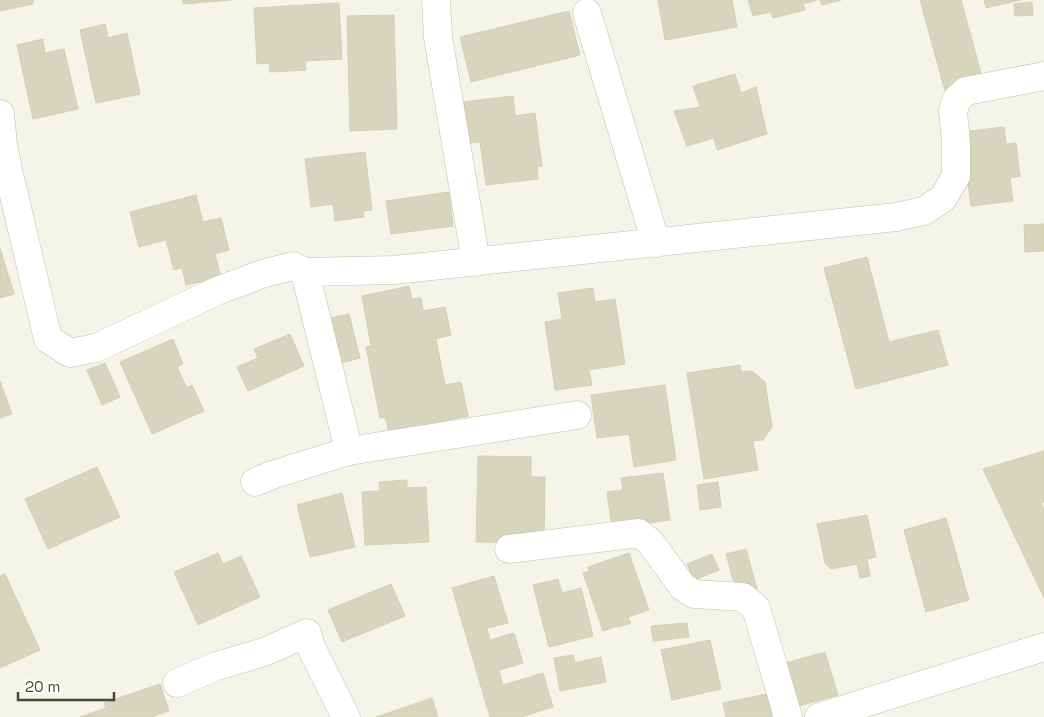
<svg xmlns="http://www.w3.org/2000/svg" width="1044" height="717" font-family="'Space Grotesk',sans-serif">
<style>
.building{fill:#d7d5bd;stroke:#d2d0af}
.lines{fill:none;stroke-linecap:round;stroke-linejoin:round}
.minor-casing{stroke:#c1c1aa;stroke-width:29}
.minor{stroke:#fff;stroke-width:28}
</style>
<rect width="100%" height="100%" fill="#f4f5e8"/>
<path class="building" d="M 0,0 L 33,0 L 33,4 L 0,11 Z
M 183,0 L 231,0 L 183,4 Z
M 658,0 L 732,0 L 737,27 L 665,40 Z
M 748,0 L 817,0 L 803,4 L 805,10 L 773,18 L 771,12 L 753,16 Z
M 820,0 L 841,0 L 822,5 Z
M 920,0 L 961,0 L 983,80 L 945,91 Z
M 984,0 L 1020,0 L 986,8 Z
M 1032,2 L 1033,15 L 1015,16 L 1014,4 Z
M 339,3 L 342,59 L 305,61 L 306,70 L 270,72 L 269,63 L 257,64 L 254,8 Z
M 569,11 L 580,55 L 471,82 L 460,37 Z
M 394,15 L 397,129 L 350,131 L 347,16 Z
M 105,24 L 108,38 L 127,33 L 140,94 L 96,103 L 80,30 Z
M 43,39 L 45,53 L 64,49 L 78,109 L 33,119 L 17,45 Z
M 735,74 L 741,93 L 756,87 L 767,134 L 717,150 L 714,138 L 687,146 L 674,111 L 700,107 L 693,86 Z
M 513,96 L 515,116 L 535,113 L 542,166 L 537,167 L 538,179 L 486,185 L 480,142 L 468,143 L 463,102 Z
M 1004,127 L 1006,144 L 1016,143 L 1020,176 L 1010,178 L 1013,201 L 971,206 L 962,132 Z
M 365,152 L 372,210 L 363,211 L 364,217 L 335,221 L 333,204 L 311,207 L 305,159 Z
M 449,192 L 453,226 L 391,234 L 386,201 Z
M 196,195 L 203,222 L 221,218 L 229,250 L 215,254 L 221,277 L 186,285 L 182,268 L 174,270 L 166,240 L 139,247 L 130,212 Z
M 1044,224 L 1044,251 L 1025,252 L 1024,225 Z
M 0,248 L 14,294 L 0,298 Z
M 867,257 L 889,342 L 938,330 L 948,365 L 856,389 L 824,268 Z
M 409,286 L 412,299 L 421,298 L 423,311 L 445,307 L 451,335 L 436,339 L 445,385 L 461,382 L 468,416 L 389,432 L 385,417 L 380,418 L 366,347 L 371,346 L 362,296 Z
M 593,288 L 595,302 L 615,299 L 625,364 L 589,370 L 592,385 L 555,390 L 545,322 L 562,319 L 558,293 Z
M 349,314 L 360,358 L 341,363 L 330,318 Z
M 290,334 L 304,366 L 248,391 L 237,367 L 258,358 L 254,349 Z
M 173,339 L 183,364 L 177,367 L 187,388 L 192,385 L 204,411 L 152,434 L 120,362 Z
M 105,363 L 120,397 L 102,405 L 87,370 Z
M 740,365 L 741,372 L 752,371 L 765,382 L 772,427 L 763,440 L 753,441 L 758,470 L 704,479 L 687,373 Z
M 0,381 L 12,414 L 0,418 Z
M 665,385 L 676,460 L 634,467 L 629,434 L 597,438 L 591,395 Z
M 1044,451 L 1044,502 L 1041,503 L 1044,509 L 1044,598 L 983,469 Z
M 478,456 L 531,457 L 531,477 L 545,477 L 544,543 L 476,542 Z
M 97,467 L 120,517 L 48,549 L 25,499 Z
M 663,473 L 670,520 L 612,528 L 607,492 L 623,490 L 621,478 Z
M 407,480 L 407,488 L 426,487 L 429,542 L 365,545 L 362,492 L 380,491 L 379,482 Z
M 718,482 L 721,507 L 700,510 L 697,485 Z
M 342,493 L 355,547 L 310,557 L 297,505 Z
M 867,515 L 876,557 L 867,559 L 870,576 L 860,578 L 857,564 L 831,569 L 825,563 L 817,524 Z
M 946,518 L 969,600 L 926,612 L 904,530 Z
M 746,549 L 757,589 L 737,594 L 726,554 Z
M 218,553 L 223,564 L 241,556 L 260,597 L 198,625 L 174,572 Z
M 629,553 L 649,610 L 628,617 L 631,623 L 618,627 L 618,626 L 603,631 L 583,573 L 589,571 L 588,567 Z
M 712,554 L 719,570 L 694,580 L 687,564 Z
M 5,574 L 40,650 L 0,668 L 0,576 Z
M 494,576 L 508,623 L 487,628 L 490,640 L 514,633 L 523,663 L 499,670 L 503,685 L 543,673 L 553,707 L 521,717 L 490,717 L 452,588 Z
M 558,579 L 562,593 L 581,588 L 593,636 L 549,647 L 533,585 Z
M 391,584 L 405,616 L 342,642 L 328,610 Z
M 687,623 L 689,637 L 653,641 L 651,626 Z
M 710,640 L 721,689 L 672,700 L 661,650 Z
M 825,652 L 838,695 L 795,707 L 782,664 Z
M 573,655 L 575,663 L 601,657 L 606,682 L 560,691 L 554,658 Z
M 160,684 L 169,711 L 154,716 L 154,717 L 80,717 L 106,708 L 104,703 Z
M 767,694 L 772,717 L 726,717 L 723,703 Z
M 432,698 L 438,717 L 376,717 Z"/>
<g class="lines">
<defs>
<path id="minor" d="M 436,0 L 438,37 L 476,262
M 587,13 L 656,243
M 0,114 L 3,145 L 9,174 L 0,178
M 9,174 L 48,339 L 70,353 L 96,348 L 217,291 L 262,274 L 293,266 L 305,272 L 394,270 L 896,217 L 924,211 L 943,198 L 956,176 L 956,143 L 953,111 L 957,99 L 966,91 L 1044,76
M 305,272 L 349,451
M 255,482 L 275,474 L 349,451 L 577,415
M 509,549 L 639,533 L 650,542 L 683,587 L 694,594 L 743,597 L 756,608 L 788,717
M 177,683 L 217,666 L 264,652 L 307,633 L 311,647 L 346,717
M 819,717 L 1044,647"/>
</defs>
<use href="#minor" class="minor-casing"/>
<use href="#minor" class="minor"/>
</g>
<path d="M18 692v8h96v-8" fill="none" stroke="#484836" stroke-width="2.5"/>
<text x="25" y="692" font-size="15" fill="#484836" stroke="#ffffff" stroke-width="4" paint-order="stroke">20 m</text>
</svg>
